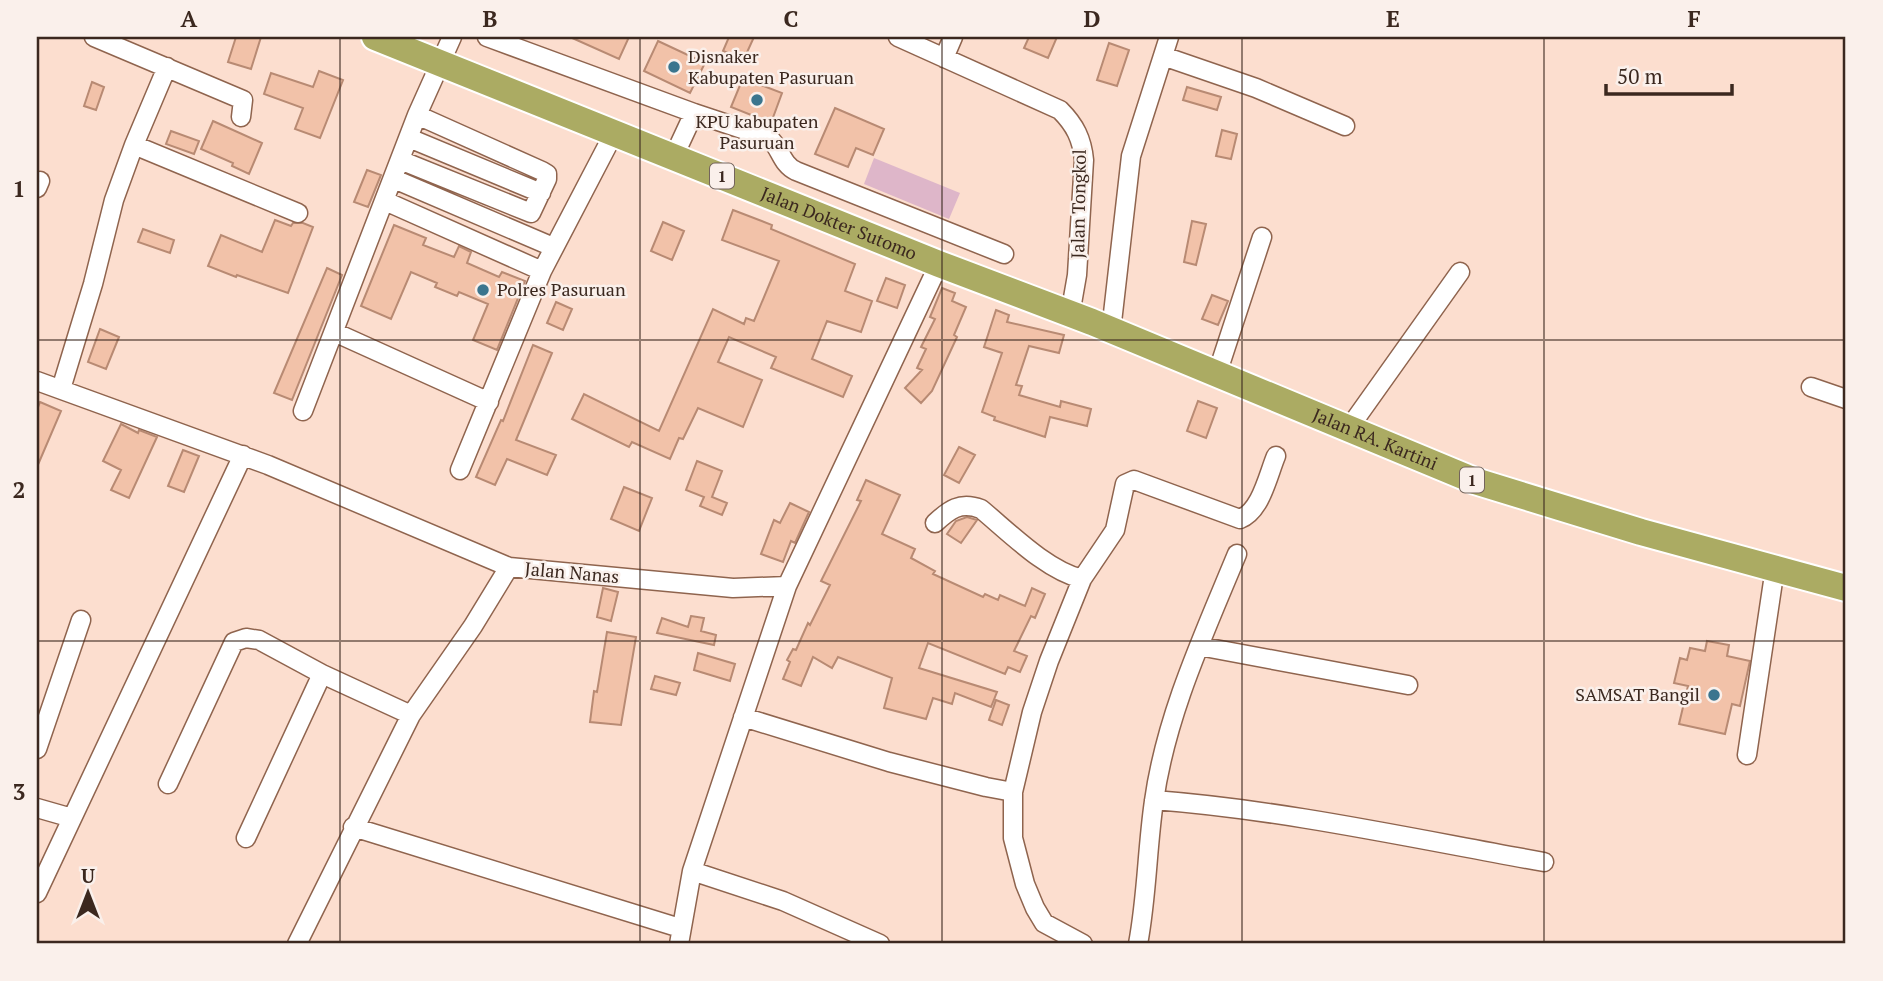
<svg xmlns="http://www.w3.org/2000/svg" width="1883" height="981" font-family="'PT Serif',serif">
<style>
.green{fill:#deb6c9}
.building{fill:#f2c2a9;stroke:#b88a73;stroke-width:2}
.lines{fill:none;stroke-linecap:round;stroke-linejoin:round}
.minor-casing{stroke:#8f644e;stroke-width:21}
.highway-casing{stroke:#fff;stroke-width:30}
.minor{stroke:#fff;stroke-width:18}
.highway{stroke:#abab63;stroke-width:26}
.grid{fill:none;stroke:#3b281f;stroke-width:2;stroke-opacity:0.55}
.poi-dot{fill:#3b758e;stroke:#faf0eb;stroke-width:2.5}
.labels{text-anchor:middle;stroke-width:5;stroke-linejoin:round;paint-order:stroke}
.shield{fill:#faf0eb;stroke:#74645c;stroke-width:2}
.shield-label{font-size:16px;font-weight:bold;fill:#3b281f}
.poi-label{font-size:18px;fill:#3b281f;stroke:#faf0eb;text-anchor:start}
.street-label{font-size:18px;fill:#3b281f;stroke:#faf0eb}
.neatline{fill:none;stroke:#3b281f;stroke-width:2.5}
.grid-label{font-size:23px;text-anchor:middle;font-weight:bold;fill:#3b281f}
</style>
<rect width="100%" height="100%" fill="#fcdecf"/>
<path class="green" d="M 874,158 L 960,193 L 949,219 L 864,184 Z"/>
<path class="building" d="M 236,37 L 261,37 L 251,69 L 228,62 Z
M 570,37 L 629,37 L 619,59 Z
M 729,37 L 754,37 L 744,59 L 723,51 Z
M 1029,37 L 1057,37 L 1048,58 L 1024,48 Z
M 658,41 L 705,63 L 690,93 L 644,71 Z
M 1109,43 L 1129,50 L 1117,86 L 1097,80 Z
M 319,71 L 343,80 L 320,138 L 295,129 L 303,108 L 264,94 L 271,73 L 313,87 Z
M 743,78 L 782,93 L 771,123 L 731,107 Z
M 92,82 L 104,87 L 96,110 L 84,106 Z
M 1187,87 L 1221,97 L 1217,110 L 1183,100 Z
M 835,108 L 884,129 L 873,155 L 856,148 L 848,167 L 815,154 Z
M 213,121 L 262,143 L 249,174 L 232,166 L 233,163 L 201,149 Z
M 1222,130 L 1237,134 L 1231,159 L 1216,156 Z
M 171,131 L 199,141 L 194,154 L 166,144 Z
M 367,170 L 381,175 L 368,207 L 354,202 Z
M 733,210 L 772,225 L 771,229 L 855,264 L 845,291 L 872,301 L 861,332 L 827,321 L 812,359 L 852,376 L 843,397 L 771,368 L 776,357 L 729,337 L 718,362 L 762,380 L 743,427 L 698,408 L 683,439 L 679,438 L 670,459 L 632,442 L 629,447 L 572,419 L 584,394 L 659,431 L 713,309 L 744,324 L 746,318 L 754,321 L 779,261 L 722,240 Z
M 275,220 L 291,226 L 293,223 L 303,223 L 313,227 L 288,293 L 237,275 L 236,277 L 208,266 L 221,235 L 262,252 Z
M 1192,221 L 1206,224 L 1196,265 L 1184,262 Z
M 663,222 L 684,231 L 672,260 L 651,251 Z
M 394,225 L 426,238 L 423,245 L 454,257 L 459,246 L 471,252 L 467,263 L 499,277 L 502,272 L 525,281 L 497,350 L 473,340 L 488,304 L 459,292 L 457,296 L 435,287 L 437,283 L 411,272 L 391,319 L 361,306 Z
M 143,229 L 174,240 L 170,253 L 138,242 Z
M 327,268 L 342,275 L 292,400 L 274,393 Z
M 886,278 L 905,285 L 897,308 L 877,301 Z
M 942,288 L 955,293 L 952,301 L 966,307 L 954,335 L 957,337 L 932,391 L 921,403 L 905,388 L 922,370 L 917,368 L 926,349 L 921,347 L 935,319 L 930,317 Z
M 1212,295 L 1228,301 L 1218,325 L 1202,319 Z
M 556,302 L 572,309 L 563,330 L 547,323 Z
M 996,310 L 1009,315 L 1007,322 L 1064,335 L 1059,353 L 1029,346 L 1016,385 L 1022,386 L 1019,395 L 1060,407 L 1061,401 L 1091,409 L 1087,426 L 1050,417 L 1045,437 L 994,420 L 995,417 L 982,412 L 1002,353 L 984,347 Z
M 100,329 L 119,337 L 106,369 L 88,362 Z
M 533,345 L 552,353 L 516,440 L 556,455 L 547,475 L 507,459 L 495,485 L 476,477 L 501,420 L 503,421 Z
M 1198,401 L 1217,408 L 1206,438 L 1187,431 Z
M 40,402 L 61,411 L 37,467 L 37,410 Z
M 121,424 L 138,433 L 139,430 L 157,437 L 129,498 L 111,490 L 121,470 L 103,461 Z
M 959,447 L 975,455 L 959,483 L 944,475 Z
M 183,450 L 199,456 L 184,492 L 168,486 Z
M 697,461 L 722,471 L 712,497 L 727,503 L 722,515 L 700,506 L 704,497 L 686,490 Z
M 866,480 L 900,495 L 882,534 L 915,549 L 911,558 L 935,571 L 933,574 L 983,597 L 985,594 L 998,600 L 1000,595 L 1025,606 L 1032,588 L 1045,594 L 1035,618 L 1031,616 L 1014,651 L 1027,656 L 1020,672 L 1008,667 L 1005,674 L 928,643 L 919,668 L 997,692 L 991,707 L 955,693 L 952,704 L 933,698 L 926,719 L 884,708 L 892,678 L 838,657 L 832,668 L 813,657 L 801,686 L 783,679 L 790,662 L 787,660 L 793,649 L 796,650 L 808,623 L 810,625 L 830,585 L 821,581 L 861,501 L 857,500 Z
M 624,487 L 652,498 L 639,531 L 611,519 Z
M 790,503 L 809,512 L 795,543 L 791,541 L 783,562 L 761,554 L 774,520 L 780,523 Z
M 967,517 L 977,520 L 961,543 L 947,534 L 956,521 Z
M 603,588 L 618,592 L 611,621 L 597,617 Z
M 691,616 L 704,618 L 701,631 L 716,635 L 714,645 L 657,633 L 662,618 L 688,627 Z
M 607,632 L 636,637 L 621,725 L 590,722 L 594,691 L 597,692 Z
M 1707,641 L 1729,645 L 1727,656 L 1750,661 L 1740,706 L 1732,704 L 1725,734 L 1679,724 L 1688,686 L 1674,683 L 1680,658 L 1687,660 L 1690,648 L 1705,651 Z
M 698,653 L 735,664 L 730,681 L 694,670 Z
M 655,676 L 680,683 L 676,695 L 651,689 Z
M 996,700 L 1009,705 L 1002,725 L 989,720 Z"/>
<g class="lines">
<defs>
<path id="minor" d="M 94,37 L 243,100 L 241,117
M 487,37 L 694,113 L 674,156
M 898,37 L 1060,110 C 1075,125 1082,139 1084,160 L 1077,275 L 1070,315
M 1163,56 L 1256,88 L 1345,126
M 944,58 L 953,37
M 694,113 L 769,138 C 781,148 781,164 796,171 L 1004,254
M 409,138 L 541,193
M 134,145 L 298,213
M 400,160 L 531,213 L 547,179 L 547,174 L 542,171 L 417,115
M 394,179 L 553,247
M 37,188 L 40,181
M 385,201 L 542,271
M 1111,331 L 1131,156 L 1169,37
M 334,332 L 489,402
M 1217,374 L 1262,237
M 37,381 L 268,465 L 509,567 L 733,588 L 787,586 L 939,264
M 1811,387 L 1846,399
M 61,389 L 93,284 L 114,200 L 134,145 L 167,67
M 303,411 L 417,115 L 452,37
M 1349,428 L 1460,272
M 460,470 L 542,271 L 614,133
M 935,523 C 949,510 960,501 981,509 C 1010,533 1046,570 1082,579
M 1199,646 L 1408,685
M 743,717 L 889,762 L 986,787 L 1013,792
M 37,749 L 81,620
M 1747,755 L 1775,568
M 168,784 L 234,642 L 246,638 L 259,640 L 322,674 L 411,715
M 1154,800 C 1285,810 1415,839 1544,862
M 37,808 L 72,818
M 353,827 L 680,928
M 246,838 L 322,674
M 692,871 L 783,901 L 880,944
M 37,893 L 243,455
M 297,944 L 411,715 L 473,626 L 509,567
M 679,944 L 692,871 L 787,586
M 1083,944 L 1044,923 L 1035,908 L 1025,884 L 1013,838 L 1013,792 L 1032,712 L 1049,661 L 1082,579 L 1115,530 L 1125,484 L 1134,480 L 1240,519 C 1261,511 1268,475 1276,456
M 1138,944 C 1147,897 1147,849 1154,801 C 1166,715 1204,634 1237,554"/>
<g id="highway">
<path id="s1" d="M 375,37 L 939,264 L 1092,322 L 1475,481 L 1641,532 L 1846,588"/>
</g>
</defs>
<use href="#minor" class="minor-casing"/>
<use href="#highway" class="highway-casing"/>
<use href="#minor" class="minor"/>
<use href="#highway" class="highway"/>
</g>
<path class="grid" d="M 340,37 L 340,944M 640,37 L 640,944M 942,37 L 942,944M 1242,37 L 1242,944M 1544,37 L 1544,944M 37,340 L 1846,340M 37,641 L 1846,641"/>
<g class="poi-dot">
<circle cx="674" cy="67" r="7"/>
<circle cx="757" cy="100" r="7"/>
<circle cx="483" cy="290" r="7"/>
<circle cx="1714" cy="695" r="7"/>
</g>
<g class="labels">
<g class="shield">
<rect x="710" y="163.5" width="24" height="25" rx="5"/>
<rect x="1460" y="467.5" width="24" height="25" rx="5"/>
</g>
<g class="shield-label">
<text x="722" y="182">1</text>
<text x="1472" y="486">1</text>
</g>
<g class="poi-label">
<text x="688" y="63">Disnaker<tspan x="688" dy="21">Kabupaten Pasuruan</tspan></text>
<text x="757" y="128" text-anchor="middle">KPU kabupaten<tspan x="757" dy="21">Pasuruan</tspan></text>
<text x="497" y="296">Polres Pasuruan</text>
<text x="1700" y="701" text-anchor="end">SAMSAT Bangil</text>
</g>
<g class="street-label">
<text transform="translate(1079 204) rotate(-89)" y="6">Jalan Tongkol</text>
<text dy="6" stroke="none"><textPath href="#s1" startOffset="500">Jalan Dokter Sutomo</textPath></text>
<text dy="6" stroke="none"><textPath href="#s1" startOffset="1078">Jalan RA. Kartini</textPath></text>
<text transform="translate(572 573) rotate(5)" y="6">Jalan Nanas</text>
</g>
</g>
<rect width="1883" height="981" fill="none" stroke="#faf0eb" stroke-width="77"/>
<g transform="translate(88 893)" stroke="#faf0eb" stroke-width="5" paint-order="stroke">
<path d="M0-5L12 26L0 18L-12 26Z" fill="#3b281f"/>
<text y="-10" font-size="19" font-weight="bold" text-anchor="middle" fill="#3b281f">U</text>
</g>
<path d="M1606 84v10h126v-10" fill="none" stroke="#3b281f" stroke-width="3.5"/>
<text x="1617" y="84" font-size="21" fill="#3b281f" stroke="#faf0eb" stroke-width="5" paint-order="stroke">50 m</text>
<rect x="38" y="38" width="1806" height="904" class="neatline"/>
<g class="grid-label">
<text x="189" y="27">A</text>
<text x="490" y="27">B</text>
<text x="791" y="27">C</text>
<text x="1092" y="27">D</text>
<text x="1393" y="27">E</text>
<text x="1694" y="27">F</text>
<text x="19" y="197">1</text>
<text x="19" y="498">2</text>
<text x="19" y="800">3</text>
</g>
</svg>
